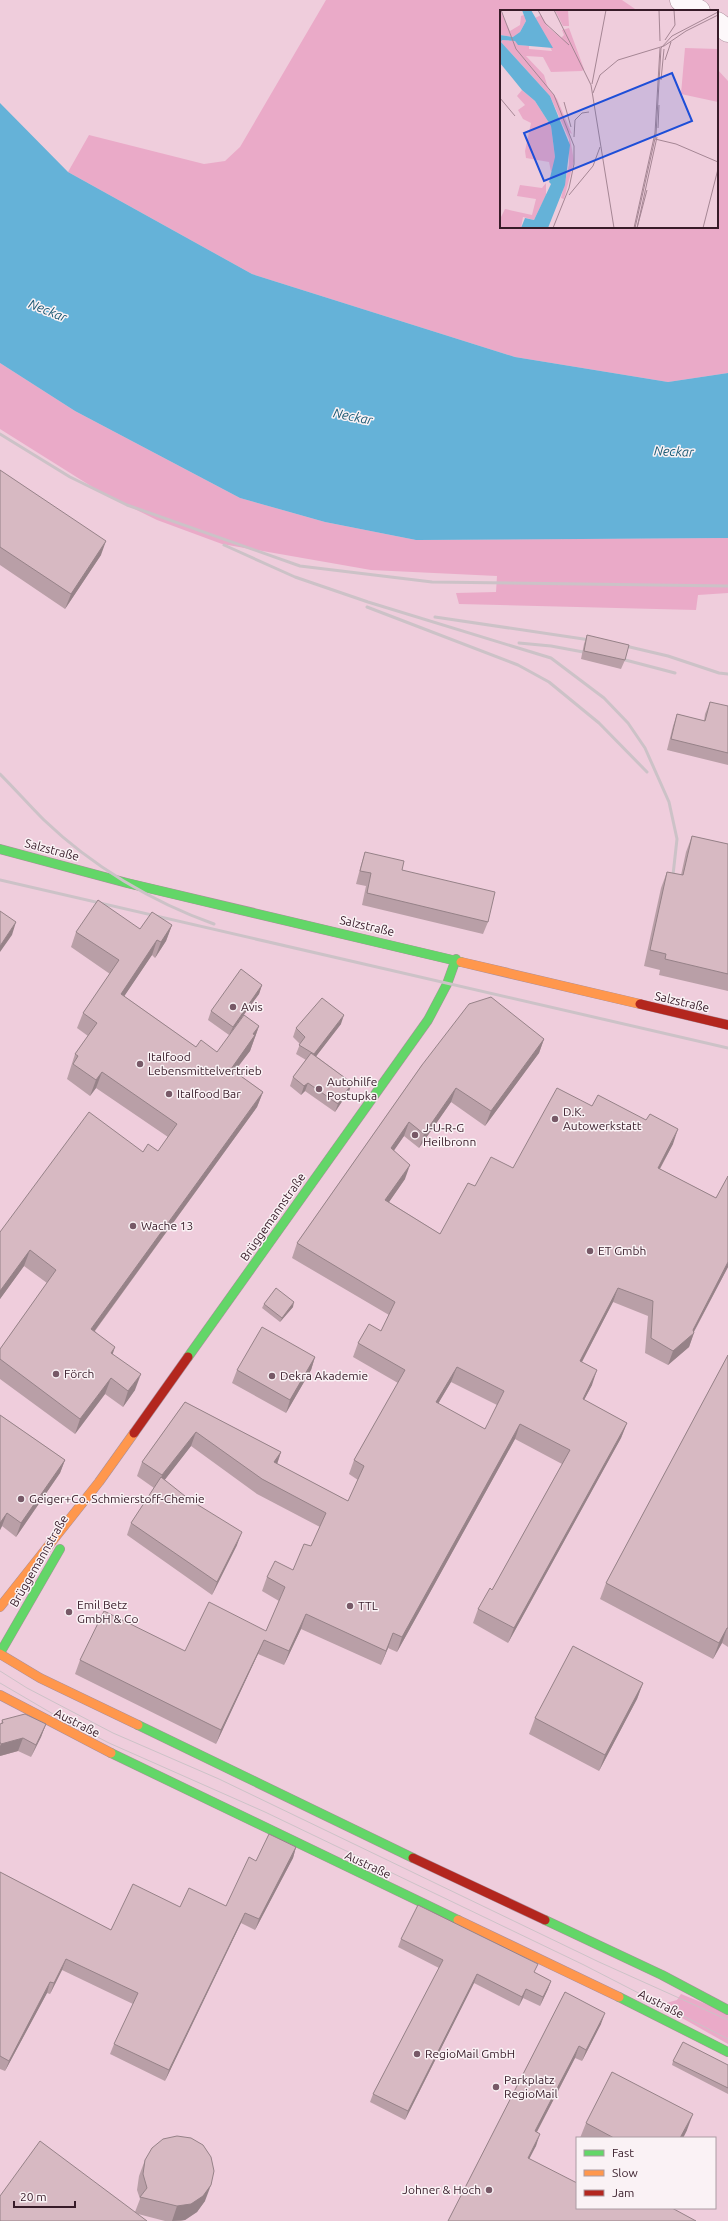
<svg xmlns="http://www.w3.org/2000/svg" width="728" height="2221" font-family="Ubuntu,sans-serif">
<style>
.green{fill:#eaaac8}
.water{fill:#65b2d8}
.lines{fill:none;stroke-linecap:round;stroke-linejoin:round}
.street-casing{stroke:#aa8e9b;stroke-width:23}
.fast-casing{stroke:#aa8e9b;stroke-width:10}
.slow-casing{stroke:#aa8e9b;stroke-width:10}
.jam-casing{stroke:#aa8e9b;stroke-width:10}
.street{stroke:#fdf8fa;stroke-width:22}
.fast{stroke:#63d668;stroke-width:9}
.slow{stroke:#ff974d;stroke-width:9}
.jam{stroke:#b3261e;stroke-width:9}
.tram{stroke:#ccc2c7;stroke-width:1}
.rail{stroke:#ccc2c7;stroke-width:3}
.wall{fill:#b99fa7;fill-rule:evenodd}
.shaded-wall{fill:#968288}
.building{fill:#d7b9c2;stroke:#968288;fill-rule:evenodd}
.poi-dot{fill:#775967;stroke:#faf2f5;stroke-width:1.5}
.labels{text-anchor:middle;stroke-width:3;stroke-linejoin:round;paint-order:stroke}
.street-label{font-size:12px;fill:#371b28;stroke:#faf2f5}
.poi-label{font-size:12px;fill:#371b28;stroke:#faf2f5;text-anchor:start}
.water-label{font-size:13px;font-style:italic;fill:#1c5a74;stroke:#faf2f5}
.inset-road{fill:none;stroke:#a58694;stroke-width:1}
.view{fill:#1d4ed8;fill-opacity:0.15;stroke:#1d4ed8;stroke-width:2}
.inset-edge{fill:none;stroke:#371b28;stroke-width:2}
</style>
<rect width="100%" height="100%" fill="#efcddc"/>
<path class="green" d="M 326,0 L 622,0 L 638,11 L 501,11 L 501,227 L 717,227 L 717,69 L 728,81 L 728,373 L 668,382 L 515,357 L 252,274 L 68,172 L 89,135 L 204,164 L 225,161 L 240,147 Z
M 0,363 L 75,411 L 240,498 L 325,522 L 416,540 L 728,538 L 728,593 L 698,595 L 696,610 L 459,604 L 456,593 L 496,592 L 497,576 L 371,570 L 222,544 L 157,520 L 102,493 L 0,429 Z
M 681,1994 L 728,2013 L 728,2044 L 659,2005 L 677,2000 Z"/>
<path class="water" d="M 0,103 L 68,172 L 252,274 L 515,357 L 668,382 L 728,373 L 728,538 L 416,540 L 325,522 L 240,498 L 75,411 L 0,363 Z"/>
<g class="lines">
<defs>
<path id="street" d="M 681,0 L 699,11
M 717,23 L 728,31"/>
<path id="fast" d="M 0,849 L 127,883 L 461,962
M 188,1357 L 428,1020 L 447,984 L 456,959
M 0,1653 L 60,1549
M 138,1725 L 413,1858
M 111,1753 L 458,1920
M 545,1920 L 662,1975 L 728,2010
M 619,1997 L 728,2052"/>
<path id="slow" d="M 461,962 L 640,1004
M 0,1607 L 99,1482 L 134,1433
M 0,1654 L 40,1678 L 138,1725
M 0,1695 L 111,1753
M 458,1920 L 619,1997"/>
<path id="jam" d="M 640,1004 L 728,1025
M 134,1433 L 188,1357
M 413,1858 L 545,1920"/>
</defs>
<use href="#street" class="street-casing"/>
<use href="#fast" class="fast-casing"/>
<use href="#slow" class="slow-casing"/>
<use href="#jam" class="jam-casing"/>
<use href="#street" class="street"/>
<use href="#fast" class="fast"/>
<use href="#slow" class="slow"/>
<use href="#jam" class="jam"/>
<path class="tram" d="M 0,1671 L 27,1688 L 113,1733 L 219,1779 L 599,1962 L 728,2020
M 0,1683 L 53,1714 L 109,1743 L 265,1812 L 584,1965 L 728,2039"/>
<path class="rail" d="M 0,434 L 70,477 L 127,505 L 300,566 L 432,582 L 728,586
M 224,545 L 295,577 L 368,602 L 551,658 L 604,698 L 628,723 L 645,748 L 669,802 L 677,839 L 672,884
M 367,607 L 518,665 L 549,682 L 599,723 L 647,772
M 435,617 L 597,641
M 519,643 L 551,646 L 594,654
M 617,644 L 668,656 L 719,673 L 728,674
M 614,657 L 675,673
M 0,774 C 15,789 29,805 44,820 C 92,866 152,902 214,924
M 0,880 L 728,1048"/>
</g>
<path class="wall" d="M 0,470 L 101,555 L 65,609 L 0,565 Z
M 587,635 L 625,660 L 621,669 L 581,659 L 584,644 Z
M 710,702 L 728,727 L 728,765 L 667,750 L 673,726 L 677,714 L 704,721 L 705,714 Z
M 692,836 L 728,844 L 728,991 L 659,975 L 660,970 L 644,966 L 661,888 L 667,872 L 681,875 L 686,852 Z
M 365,852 L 488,922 L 483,934 L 362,905 L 366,886 L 356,884 L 361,865 Z
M 172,925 L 166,941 L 155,958 L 152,955 L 124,996 L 196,1047 L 217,1052 L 259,1026 L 250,1051 L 234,1071 L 263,1092 L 257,1107 L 95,1331 L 113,1354 L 135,1390 L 123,1407 L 105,1394 L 75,1434 L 0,1379 L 0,1349 L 47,1283 L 24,1266 L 0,1299 L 0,1232 L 143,1152 L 158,1151 L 168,1137 L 96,1088 L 90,1096 L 67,1079 L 75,1054 L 88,1036 L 77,1028 L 83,1013 L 110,974 L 71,947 L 76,932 L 140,929 Z
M 262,985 L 259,994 L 229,1035 L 208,1020 L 211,1011 Z
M 341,1024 L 316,1056 L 352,1083 L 349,1091 L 335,1112 L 305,1091 L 301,1095 L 290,1086 L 293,1077 L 306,1060 L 296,1054 L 300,1044 L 293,1037 L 296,1028 Z
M 544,1039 L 539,1053 L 485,1126 L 451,1102 L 419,1148 L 404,1136 L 394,1150 L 405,1179 L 389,1202 L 440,1234 L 475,1186 L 513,1168 L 592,1106 L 673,1144 L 660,1169 L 716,1198 L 728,1176 L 728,1267 L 694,1332 L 689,1347 L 668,1365 L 645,1353 L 648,1316 L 613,1302 L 582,1362 L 592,1385 L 584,1400 L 627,1423 L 621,1438 L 508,1643 L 473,1623 L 478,1609 L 492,1590 L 562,1464 L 515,1439 L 397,1652 L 388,1648 L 381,1665 L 301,1629 L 284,1665 L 258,1654 L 216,1744 L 75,1674 L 80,1660 L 185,1651 L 266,1631 L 279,1601 L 262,1591 L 267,1577 L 293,1570 L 311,1546 L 320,1527 L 257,1494 L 191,1446 L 164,1480 L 237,1545 L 212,1595 L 127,1535 L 131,1523 L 154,1488 L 137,1476 L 142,1462 L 185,1402 L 281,1452 L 277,1464 L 348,1501 L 358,1480 L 349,1474 L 354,1460 L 398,1383 L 353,1357 L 358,1343 L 381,1331 L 389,1315 L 292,1258 L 297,1243 L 422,1065 ZM 451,1382 L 497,1405 L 485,1429 L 438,1404 Z
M 264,1304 L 293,1307 L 280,1322 L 262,1308 Z
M 728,1355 L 728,1647 L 722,1643 L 713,1659 L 600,1599 L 606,1583 Z
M 315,1357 L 311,1370 L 286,1413 L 232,1383 L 237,1370 Z
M 0,1415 L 65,1460 L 60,1473 L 16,1537 L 2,1526 L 0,1530 Z
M 643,1683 L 637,1699 L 599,1771 L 529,1734 L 535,1718 Z
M 2,1720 L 46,1724 L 41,1737 L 31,1757 L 18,1751 L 0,1756 L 0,1724 L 1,1724 Z
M 296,1847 L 293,1858 L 255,1930 L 241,1923 L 165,2081 L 110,2054 L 114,2044 L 133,2004 L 62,1970 L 50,1994 L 47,1993 L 5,2071 L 0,2069 L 0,1872 L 111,1930 L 180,1907 L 226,1906 L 256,1861 Z
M 401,1939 L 535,1973 L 551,1981 L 548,1989 L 540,2006 L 523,1998 L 519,2006 L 474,1983 L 405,2120 L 370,2102 L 373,2094 L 439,1968 L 398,1947 Z
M 565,1992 L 601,2024 L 582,2061 L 575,2058 L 537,2132 L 536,2146 L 448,2221 Z
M 673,2061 L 728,2065 L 728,2094 L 672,2065 Z
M 586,2123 L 687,2130 L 683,2138 L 580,2138 Z
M 145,2160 L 205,2201 L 197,2212 L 185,2220 L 181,2221 L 165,2221 L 138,2214 L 135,2212 L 140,2199 L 137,2190 L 139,2176 Z"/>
<path class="shaded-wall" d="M 106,541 L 101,555 L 65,609 L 71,594 Z
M 16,922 L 12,935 L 0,952 L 0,946 Z
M 172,925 L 166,941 L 155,958 L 161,942 Z
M 157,940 L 152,955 L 115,1010 L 121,994 Z
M 262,985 L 259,994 L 229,1035 L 233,1027 Z
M 344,1015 L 341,1024 L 311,1063 L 314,1054 Z
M 259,1026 L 250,1051 L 225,1084 L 231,1069 L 253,1034 Z
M 544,1039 L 539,1053 L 485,1126 L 491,1111 Z
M 102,1072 L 96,1088 L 90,1096 L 96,1080 Z
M 308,1083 L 305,1091 L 301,1095 L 304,1086 Z
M 352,1083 L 349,1091 L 335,1112 L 338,1104 Z
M 456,1088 L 451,1102 L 419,1148 L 424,1134 Z
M 263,1092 L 257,1107 L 85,1344 L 91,1329 Z
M 409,1122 L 404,1136 L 386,1162 L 391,1148 Z
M 678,1129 L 673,1144 L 652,1183 L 658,1168 Z
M 410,1165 L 405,1179 L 380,1215 L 385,1200 Z
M 30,1250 L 24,1266 L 0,1299 L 0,1291 Z
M 728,1262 L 728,1267 L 692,1335 L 694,1333 L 689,1347 L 668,1365 L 673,1351 L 693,1330 Z
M 618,1288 L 613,1302 L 575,1375 L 580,1361 Z
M 294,1302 L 293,1307 L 280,1322 L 282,1318 Z
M 115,1347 L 110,1362 L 111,1353 Z
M 315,1357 L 311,1370 L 286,1413 L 290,1400 Z
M 457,1367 L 451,1382 L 430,1417 L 436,1402 Z
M 597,1370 L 592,1385 L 577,1413 L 583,1399 Z
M 141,1374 L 135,1390 L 123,1407 L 128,1391 Z
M 111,1378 L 105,1394 L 75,1434 L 80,1419 Z
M 627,1423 L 621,1438 L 508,1643 L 514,1628 Z
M 520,1424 L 515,1439 L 397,1652 L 402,1637 Z
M 196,1432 L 191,1446 L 157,1490 L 162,1475 Z
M 281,1452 L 276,1467 L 274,1462 Z
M 65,1460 L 60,1473 L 16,1537 L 21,1523 Z
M 7,1513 L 2,1526 L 0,1530 L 0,1523 Z
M 242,1532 L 237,1545 L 212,1595 L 217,1582 Z
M 306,1614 L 301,1629 L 284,1665 L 289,1651 Z
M 727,1628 L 722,1643 L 713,1659 L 719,1643 Z
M 393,1633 L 388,1648 L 381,1665 L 386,1651 Z
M 264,1640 L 258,1654 L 216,1744 L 221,1730 Z
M 643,1683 L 637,1699 L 599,1771 L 605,1755 Z
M 46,1724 L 41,1737 L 31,1757 L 36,1745 Z
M 23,1738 L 18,1751 L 0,1756 L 0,1746 L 1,1744 Z
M 296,1847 L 293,1858 L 255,1930 L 259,1919 Z
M 245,1913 L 241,1923 L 165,2081 L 169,2070 Z
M 66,1959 L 62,1970 L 50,1994 L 54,1983 Z
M 477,1974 L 474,1983 L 405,2120 L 408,2111 Z
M 551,1981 L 548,1989 L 540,2006 L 543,1997 Z
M 50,1982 L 47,1993 L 5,2071 L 9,2061 Z
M 526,1989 L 523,1998 L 519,2006 L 522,1997 Z
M 605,2013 L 601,2024 L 582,2061 L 586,2050 Z
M 579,2046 L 575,2058 L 531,2143 L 535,2131 Z
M 693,2114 L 687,2130 L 683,2138 L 680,2138 Z
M 540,2134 L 536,2146 L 524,2169 L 528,2158 Z
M 211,2185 L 205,2201 L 197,2212 L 185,2220 L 172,2221 L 177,2206 Z"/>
<path class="building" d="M 0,470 L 106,541 L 71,594 L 0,547 Z
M 587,635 L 629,645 L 625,660 L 584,651 Z
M 710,702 L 728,706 L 728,753 L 671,739 L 677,714 L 705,721 Z
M 692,836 L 728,844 L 728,974 L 665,959 L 666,954 L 650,950 L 667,872 L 683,875 Z
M 365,852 L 404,861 L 402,870 L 495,892 L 488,922 L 367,893 L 371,873 L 360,871 Z
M 98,900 L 140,929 L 152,912 L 172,925 L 161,942 L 157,940 L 121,994 L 196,1047 L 201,1040 L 217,1052 L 244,1015 L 259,1026 L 253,1034 L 255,1035 L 231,1069 L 263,1092 L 91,1329 L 115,1347 L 111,1353 L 141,1374 L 128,1391 L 111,1378 L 80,1419 L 0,1359 L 0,1349 L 56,1270 L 30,1250 L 0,1291 L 0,1232 L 89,1112 L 143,1152 L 148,1144 L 158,1151 L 177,1124 L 102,1072 L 96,1080 L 73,1064 L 78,1056 L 75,1054 L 97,1023 L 83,1013 L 119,960 L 76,932 Z
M 0,911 L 16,922 L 0,946 Z
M 241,969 L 262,985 L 233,1027 L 211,1011 Z
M 491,997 L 544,1039 L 491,1111 L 456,1088 L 424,1134 L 409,1122 L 391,1148 L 410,1165 L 385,1200 L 440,1234 L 468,1183 L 475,1186 L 491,1157 L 513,1168 L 557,1088 L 592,1106 L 598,1095 L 646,1120 L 650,1114 L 678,1129 L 658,1168 L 716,1198 L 728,1176 L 728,1262 L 693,1330 L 694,1333 L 673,1351 L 651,1338 L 653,1301 L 618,1288 L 580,1361 L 597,1370 L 583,1399 L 627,1423 L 514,1628 L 478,1609 L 490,1588 L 492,1590 L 570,1450 L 520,1424 L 402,1637 L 393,1633 L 386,1651 L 306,1614 L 289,1651 L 264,1640 L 221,1730 L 80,1660 L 104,1611 L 185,1651 L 209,1602 L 266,1631 L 285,1587 L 267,1577 L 275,1561 L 293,1570 L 304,1544 L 311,1546 L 326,1513 L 262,1479 L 196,1432 L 162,1475 L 142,1462 L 185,1402 L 281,1452 L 274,1462 L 348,1501 L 364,1466 L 354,1460 L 405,1370 L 358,1343 L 369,1324 L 381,1331 L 395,1302 L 297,1243 L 422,1065 L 469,1004 ZM 457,1367 L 504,1391 L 485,1429 L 436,1402 Z
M 322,998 L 344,1015 L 314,1054 L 299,1045 L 305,1037 L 296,1028 Z
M 311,1053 L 352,1083 L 338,1104 L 308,1083 L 304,1086 L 293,1077 Z
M 276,1288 L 294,1302 L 282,1318 L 264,1304 Z
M 262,1327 L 315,1357 L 290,1400 L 237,1370 Z
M 728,1355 L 728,1628 L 727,1628 L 719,1643 L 606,1583 Z
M 0,1415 L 65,1460 L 21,1523 L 7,1513 L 0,1523 Z
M 161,1477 L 190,1500 L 242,1532 L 217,1582 L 131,1523 Z
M 573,1646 L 643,1683 L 605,1755 L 535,1718 Z
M 25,1714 L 46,1724 L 36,1745 L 23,1738 L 1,1744 L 0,1742 L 0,1724 L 3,1723 L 2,1720 Z
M 269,1834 L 296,1847 L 259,1919 L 245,1913 L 169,2070 L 114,2044 L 138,1993 L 66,1959 L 54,1983 L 50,1982 L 9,2061 L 0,2056 L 0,1872 L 111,1930 L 133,1884 L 180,1907 L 189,1888 L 226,1906 L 249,1857 L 256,1861 Z
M 418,1905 L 538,1964 L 534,1972 L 551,1981 L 543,1997 L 526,1989 L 522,1997 L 477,1974 L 408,2111 L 373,2094 L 443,1960 L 401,1939 Z
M 565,1992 L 605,2013 L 586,2050 L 579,2046 L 535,2131 L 540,2134 L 528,2158 L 577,2183 L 577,2208 L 672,2208 L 696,2221 L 448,2221 Z
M 683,2042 L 728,2065 L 728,2088 L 673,2061 Z
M 612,2072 L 693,2114 L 680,2138 L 614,2138 L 586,2123 Z
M 177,2136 L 191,2138 L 203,2145 L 211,2157 L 214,2171 L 211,2185 L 203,2196 L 191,2204 L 177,2206 L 140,2197 L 147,2188 L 143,2174 L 145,2160 L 152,2148 L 163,2139 Z
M 40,2141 L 147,2221 L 0,2221 L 0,2196 Z"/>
<g class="poi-dot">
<circle cx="233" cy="1007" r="4"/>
<circle cx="140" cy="1064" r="4"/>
<circle cx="319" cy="1089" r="4"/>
<circle cx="169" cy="1094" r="4"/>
<circle cx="555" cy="1119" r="4"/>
<circle cx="415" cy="1135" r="4"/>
<circle cx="133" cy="1226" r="4"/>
<circle cx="590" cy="1251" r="4"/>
<circle cx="56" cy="1374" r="4"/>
<circle cx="272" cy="1376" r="4"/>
<circle cx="21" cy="1499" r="4"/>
<circle cx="350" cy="1606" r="4"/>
<circle cx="69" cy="1612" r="4"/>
<circle cx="417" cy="2054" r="4"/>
<circle cx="496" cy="2087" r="4"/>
<circle cx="489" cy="2190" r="4"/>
</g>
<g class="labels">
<g class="street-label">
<text transform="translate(52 850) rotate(15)" y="4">Salzstraße</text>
<text transform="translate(367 926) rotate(13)" y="4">Salzstraße</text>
<text transform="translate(682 1002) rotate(13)" y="4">Salzstraße</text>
<text transform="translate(273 1217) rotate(-55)" y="4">Brüggemannstraße</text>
<text transform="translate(39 1561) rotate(-60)" y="4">Brüggemannstraße</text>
<text transform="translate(77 1723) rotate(27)" y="4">Austraße</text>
<text transform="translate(368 1865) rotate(25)" y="4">Austraße</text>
<text transform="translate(661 2004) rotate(27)" y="4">Austraße</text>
</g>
<g class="poi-label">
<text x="241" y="1011">Avis</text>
<text x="148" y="1061">Italfood<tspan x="148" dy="14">Lebensmittelvertrieb</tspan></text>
<text x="327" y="1086">Autohilfe<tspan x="327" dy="14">Postupka</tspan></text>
<text x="177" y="1098">Italfood Bar</text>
<text x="563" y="1116">D.K.<tspan x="563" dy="14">Autowerkstatt</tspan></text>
<text x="423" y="1132">J⁃U⁃R⁃G<tspan x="423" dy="14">Heilbronn</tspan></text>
<text x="141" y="1230">Wache 13</text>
<text x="598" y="1255">ET Gmbh</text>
<text x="64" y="1378">Förch</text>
<text x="280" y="1380">Dekra Akademie</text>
<text x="29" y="1503">Geiger+Co. Schmierstoff-Chemie</text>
<text x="77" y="1609">Emil Betz<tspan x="77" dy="14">GmbH &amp; Co</tspan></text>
<text x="358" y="1610">TTL</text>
<text x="425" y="2058">RegioMail GmbH</text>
<text x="504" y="2084">Parkplatz<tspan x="504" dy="14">RegioMail</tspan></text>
<text x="481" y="2194" text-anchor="end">Johner &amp; Hoch</text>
</g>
<g class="water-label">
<text transform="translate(48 310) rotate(22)" y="5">Neckar</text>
<text transform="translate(353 416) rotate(11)" y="5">Neckar</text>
<text transform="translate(674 451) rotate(2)" y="5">Neckar</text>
</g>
</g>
<g transform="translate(500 10)">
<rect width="218" height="218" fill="#efcddc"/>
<path d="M 0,0 L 10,21 L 20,15 L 21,6 L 24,5 L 26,11 L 20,22 L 14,27 L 0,25 ZM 55,0 L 68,0 L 69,16 L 63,16 ZM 41,5 L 48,17 L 61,28 L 64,25 L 62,20 L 69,18 L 84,59 L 82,61 L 51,62 L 43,47 L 26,46 L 44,65 L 48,78 L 57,89 L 72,124 L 69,122 L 74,151 L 64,189 L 61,188 L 69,155 L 69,129 L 50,86 L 1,32 L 2,30 L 15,31 L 19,35 L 29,36 L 29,39 L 52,41 L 35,8 ZM 185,38 L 218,39 L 218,92 L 181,84 ZM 22,80 L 35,91 L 51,116 L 55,147 L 54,162 L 51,161 L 49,152 L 26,148 L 25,141 L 31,113 L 23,109 L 18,100 L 25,95 L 17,86 ZM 46,173 L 46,185 L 34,210 L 23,207 L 21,218 L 0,218 L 0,209 L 5,199 L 32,205 L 36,189 L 17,186 L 20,175 L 42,178 Z" fill="#eaaac8"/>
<path d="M 22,0 L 31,0 L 53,38 L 18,35 L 15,31 L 2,30 L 1,32 L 50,86 L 70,135 L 65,175 L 48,218 L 21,218 L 25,208 L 34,210 L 51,174 L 49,172 L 55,147 L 51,116 L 35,91 L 22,80 L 0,53 L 0,25 L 13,27 L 20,22 L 26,11 Z" fill="#65b2d8"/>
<path class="inset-road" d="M 1,0 L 16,39 L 54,85 L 74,136 L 74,154 L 69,178 L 53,218M 38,0 L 45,13 L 69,35M 54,0 L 91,75 L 114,218M 159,0 L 160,31M 165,30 L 175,15 L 174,0M 165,50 L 171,32M 161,70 L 164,39M 92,74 L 106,0M 93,83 L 100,65 L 118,50 L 164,36 L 186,21 L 218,5M 0,88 L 15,106M 64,92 L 71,117M 158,118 L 159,95M 74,127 L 75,110 L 82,103 L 89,102M 155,129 L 176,134 L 218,152M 69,185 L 93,156 L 100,137M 134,218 L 155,123 L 160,38M 135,218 L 156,124 L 161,38 L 172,26 L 218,2M 137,218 L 157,127M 137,218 L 147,180M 203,218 L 218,159"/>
<path class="view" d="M 172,63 L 192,111 L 44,171 L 24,123 Z"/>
<rect width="218" height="218" class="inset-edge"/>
</g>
<rect x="576" y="2137" width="140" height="72" fill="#faf2f5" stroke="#ac9ca3"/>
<rect x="584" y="2150" width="20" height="6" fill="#63d668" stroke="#ac9ca3"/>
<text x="612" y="2157" font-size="12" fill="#371b28">Fast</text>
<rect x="584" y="2170" width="20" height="6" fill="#ff974d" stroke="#ac9ca3"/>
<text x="612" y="2177" font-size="12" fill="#371b28">Slow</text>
<rect x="584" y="2190" width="20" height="6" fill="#b3261e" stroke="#ac9ca3"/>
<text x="612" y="2197" font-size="12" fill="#371b28">Jam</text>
<path d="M14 2201v6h61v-6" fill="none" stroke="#371b28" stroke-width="2"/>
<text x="20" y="2201" font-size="12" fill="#371b28" stroke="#faf2f5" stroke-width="3" paint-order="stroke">20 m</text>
</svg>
